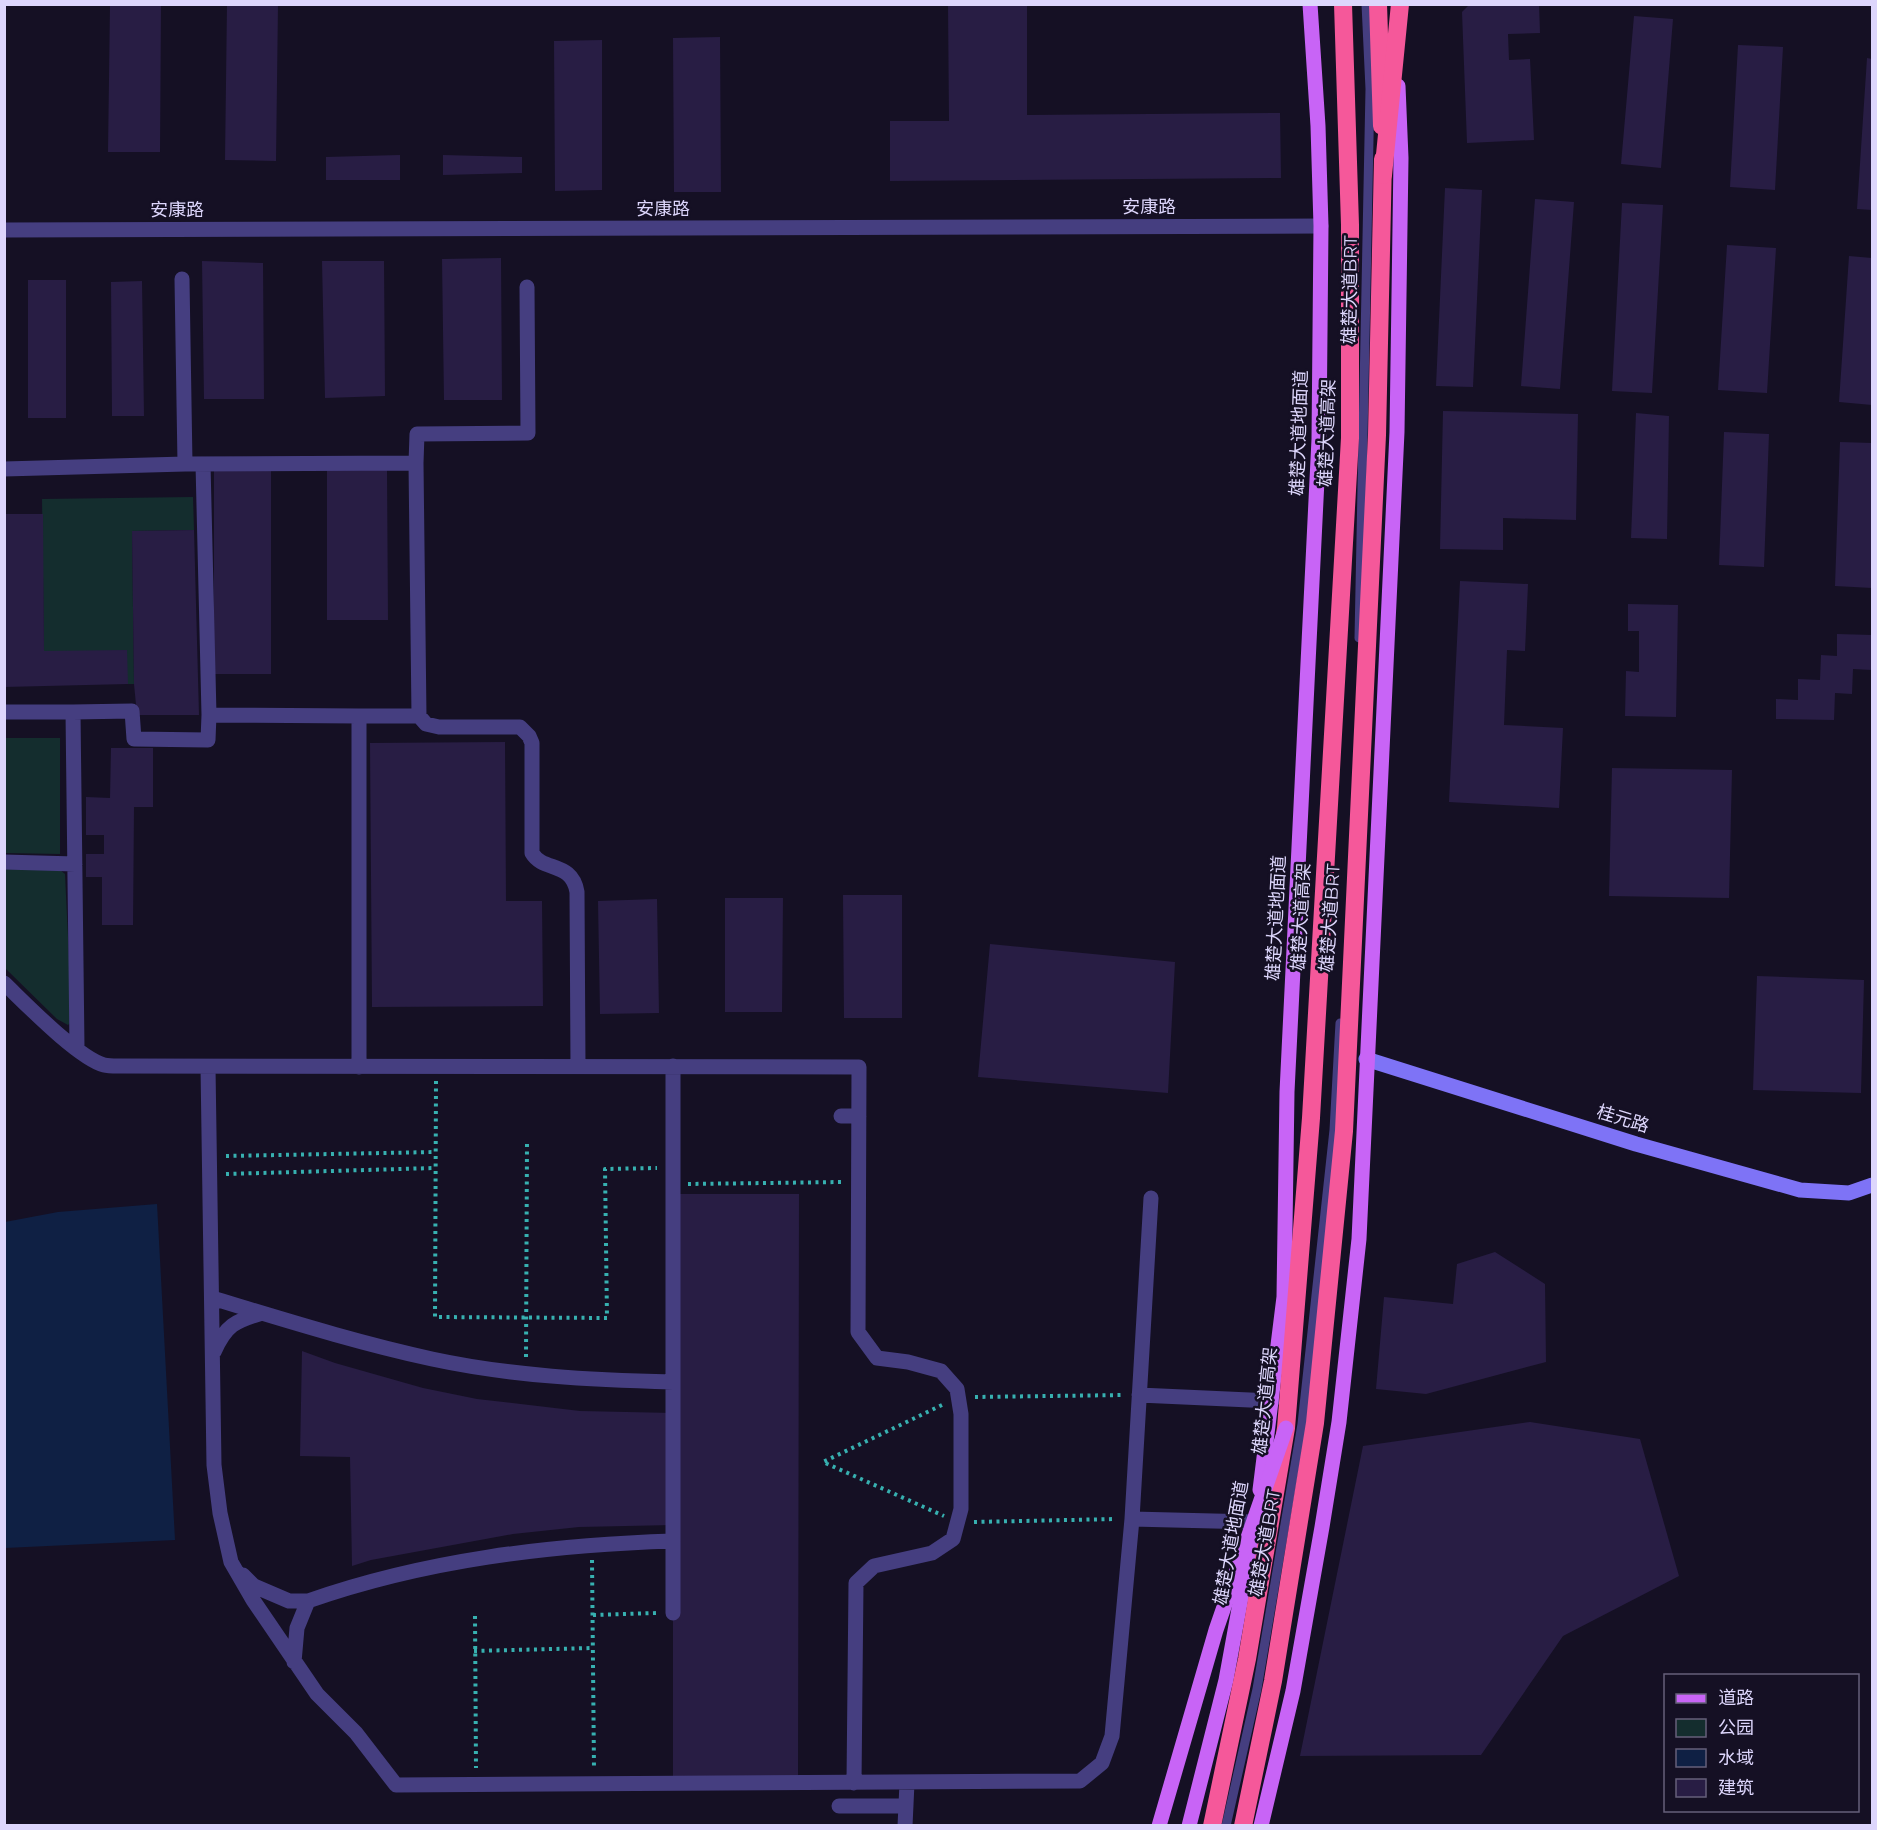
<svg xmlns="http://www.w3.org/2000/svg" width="1877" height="1830" font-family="Montserrat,'Noto Sans SC',sans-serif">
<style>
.green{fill:#142d2e}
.water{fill:#0f2044}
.building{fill:#281d44}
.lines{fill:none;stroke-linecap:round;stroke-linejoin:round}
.path{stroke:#37b0b0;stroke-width:4;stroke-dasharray:3 4.5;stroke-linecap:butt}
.lane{stroke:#453e80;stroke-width:9}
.street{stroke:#453e80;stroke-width:15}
.secondary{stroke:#7e73f6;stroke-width:15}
.primary{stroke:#c864f6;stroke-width:15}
.highway{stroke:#f5589a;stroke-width:18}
.primary-bridge{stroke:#c864f6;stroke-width:15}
.highway-bridge{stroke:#f5589a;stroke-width:18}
.labels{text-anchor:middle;stroke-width:5;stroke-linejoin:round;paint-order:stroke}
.street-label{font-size:18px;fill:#ddd6fc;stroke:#151024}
</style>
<rect width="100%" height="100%" fill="#151024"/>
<path class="green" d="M 193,497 L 194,530 L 132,531 L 134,684 L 128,684 L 44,651 L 42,499 Z
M 5,738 L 60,738 L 60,854 L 5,853 Z
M 4,869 L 60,870 L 65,874 L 72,1021 L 68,1025 L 57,1019 L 5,968 Z"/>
<path class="water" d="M 157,1204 L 175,1540 L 5,1548 L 5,1222 L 58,1212 Z"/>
<path class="building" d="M 110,4 L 161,4 L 160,152 L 108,152 Z
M 227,4 L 278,4 L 276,161 L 225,160 Z
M 948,4 L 1027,4 L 1027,115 L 1280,113 L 1281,178 L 890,181 L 890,121 L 949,121 Z
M 1470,4 L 1539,4 L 1540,33 L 1508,34 L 1509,60 L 1530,59 L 1534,140 L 1467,143 L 1462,12 Z
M 1634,16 L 1673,19 L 1661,168 L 1621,164 Z
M 720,37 L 721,192 L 674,192 L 673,38 Z
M 602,40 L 602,190 L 555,191 L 554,41 Z
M 1738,45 L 1783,47 L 1775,190 L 1730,187 Z
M 1867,58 L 1872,59 L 1872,210 L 1857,209 Z
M 400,155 L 400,180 L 326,180 L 326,157 Z
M 443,155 L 522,157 L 522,173 L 443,175 Z
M 1445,188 L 1482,190 L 1473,387 L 1436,386 Z
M 1535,199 L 1574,202 L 1560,389 L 1521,386 Z
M 1622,203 L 1663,205 L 1652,393 L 1612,391 Z
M 1727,245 L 1776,248 L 1767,393 L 1718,390 Z
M 1849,256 L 1872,258 L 1872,405 L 1839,402 Z
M 501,258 L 502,400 L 444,400 L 442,259 Z
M 202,261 L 263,263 L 264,399 L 204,399 Z
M 322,261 L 384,261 L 385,396 L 325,398 Z
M 28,280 L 66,280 L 66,418 L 28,418 Z
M 142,281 L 144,416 L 112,416 L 111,282 Z
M 1443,411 L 1578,414 L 1576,520 L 1503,518 L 1503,550 L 1440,549 Z
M 1636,413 L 1669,416 L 1667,539 L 1631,538 Z
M 1724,432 L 1769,434 L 1764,567 L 1719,565 Z
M 1840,442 L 1872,443 L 1872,588 L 1835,586 Z
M 214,468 L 271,468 L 271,674 L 214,674 Z
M 327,470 L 387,470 L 388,620 L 327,620 Z
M 4,514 L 43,514 L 44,651 L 127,650 L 128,684 L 4,687 Z
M 194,530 L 199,715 L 137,715 L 134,684 L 132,531 Z
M 1460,581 L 1528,584 L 1525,651 L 1507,650 L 1504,725 L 1563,728 L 1559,808 L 1449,802 Z
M 1628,604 L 1678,605 L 1676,717 L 1625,716 L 1626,671 L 1639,672 L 1639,631 L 1628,631 Z
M 1837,634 L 1872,635 L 1872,670 L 1853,669 L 1852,694 L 1835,693 L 1834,720 L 1776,719 L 1776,699 L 1798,700 L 1798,679 L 1820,680 L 1821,655 L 1837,656 Z
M 505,742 L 506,901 L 542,901 L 543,1006 L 372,1007 L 370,743 Z
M 111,748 L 153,748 L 153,807 L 134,807 L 133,925 L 102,925 L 102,877 L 86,877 L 86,854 L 104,854 L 104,835 L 86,835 L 86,797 L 110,798 Z
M 1612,768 L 1732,770 L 1729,898 L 1609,896 Z
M 843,895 L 902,895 L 902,1018 L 844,1018 Z
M 725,898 L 783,898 L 782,1012 L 725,1012 Z
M 657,899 L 659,1013 L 600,1014 L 598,901 Z
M 990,944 L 1175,962 L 1168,1093 L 978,1077 Z
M 1757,976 L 1864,980 L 1861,1093 L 1753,1090 Z
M 673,1194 L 799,1194 L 798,1777 L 673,1778 L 673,1525 L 579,1527 L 513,1534 L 371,1560 L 352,1566 L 350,1457 L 300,1456 L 302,1351 L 335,1363 L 423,1388 L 477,1399 L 580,1411 L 673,1413 Z
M 1495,1252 L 1545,1284 L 1546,1362 L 1426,1394 L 1376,1389 L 1384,1297 L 1453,1304 L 1457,1264 Z
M 1530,1422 L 1640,1439 L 1679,1576 L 1563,1636 L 1481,1755 L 1300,1756 L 1363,1446 Z"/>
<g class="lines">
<path class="path" d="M 436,1081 L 435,1317 L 607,1318 L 605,1169 L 657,1168
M 226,1156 L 435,1152
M 226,1174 L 435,1168
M 688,1184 L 843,1182
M 526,1357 L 527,1142
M 975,1397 L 1124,1395
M 942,1405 L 823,1462 L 944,1516
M 974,1522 L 1116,1519
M 592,1560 L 594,1769
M 593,1615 L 657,1613
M 475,1616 L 476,1768
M 474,1651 L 593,1648"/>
<path class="lane" d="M 1359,638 L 1370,89 L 1366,4
M 1226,1826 L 1257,1689 L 1302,1424 L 1334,1130 L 1340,1023"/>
<path class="street" d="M 4,230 L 1321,226
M 182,279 L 185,464
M 416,463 L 417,434 L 528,433 L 527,287
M 203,464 L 209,715 L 359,716
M 4,469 L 185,464 L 416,463 L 419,716 L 426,724 L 439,727 L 520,727 L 529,736 L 532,743 L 532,853 C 543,872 572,861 577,892 L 578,1066
M 4,712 L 73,712 L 77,1048
M 73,712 L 132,711 L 134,739 L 208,740 L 209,715
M 4,862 L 75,864
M 4,983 C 25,1003 78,1058 104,1065 C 108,1066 113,1066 118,1066 L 859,1067 L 858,1332 L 877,1358 L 908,1362 L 941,1371 L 957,1389 L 961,1414 L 961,1509 L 953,1539 L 932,1553 L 874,1566 L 856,1583 L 854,1783
M 673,1066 L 673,1613
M 208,1067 L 214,1465 L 220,1513 L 231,1562 L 253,1600 L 317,1694 L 356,1733 L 396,1785 L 1080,1781 L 1102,1763 L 1112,1736 L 1132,1519 L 1151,1198
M 359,1067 L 359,716 L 419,716
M 841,1116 L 859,1116
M 212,1298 C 285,1320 358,1343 432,1359 C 511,1376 592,1380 673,1382
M 214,1352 C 226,1325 235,1321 262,1313
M 1139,1395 L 1272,1401
M 1132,1519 L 1254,1522
M 243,1575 L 254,1586 L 289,1601 L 308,1601
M 294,1662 L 297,1628 L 308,1601 C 425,1560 549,1545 673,1541
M 839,1806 L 906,1806
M 905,1826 L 907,1783"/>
<path class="secondary" d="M 1366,1059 L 1636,1144 L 1800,1190 L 1849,1193 L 1872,1185"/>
<path class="primary" d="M 1260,1490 L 1284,1297 L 1287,1092 L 1319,439 L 1321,226 L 1318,126 L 1310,4
M 1189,1826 L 1226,1680 L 1251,1543
M 1261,1826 L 1293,1691 L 1322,1527 L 1339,1422 L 1359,1239 L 1397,432 L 1401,158 L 1398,86"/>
<path class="highway" d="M 1378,4 L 1382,126
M 1212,1826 L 1247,1659 L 1286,1428 L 1311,1118 L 1350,438 L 1350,225 L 1343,4
M 1243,1826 L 1273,1681 L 1315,1423 L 1344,1131 L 1377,435 L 1383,159"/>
<path class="primary-bridge" d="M 1159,1826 L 1216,1630 L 1286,1428"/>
<path class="highway-bridge" d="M 1383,175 L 1400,4"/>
</g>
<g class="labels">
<g class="street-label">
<text x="1149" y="213">安康路</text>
<text x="663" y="215">安康路</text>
<text x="177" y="216">安康路</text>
<text transform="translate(1350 290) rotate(-89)" y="6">雄楚大道BRT</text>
<text transform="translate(1299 433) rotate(-88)" y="6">雄楚大道地面道</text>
<text transform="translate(1327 433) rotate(-88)" y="6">雄楚大道高架</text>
<text transform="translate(1301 917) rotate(-87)" y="6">雄楚大道高架</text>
<text transform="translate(1276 918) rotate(-87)" y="6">雄楚大道地面道</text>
<text transform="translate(1330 918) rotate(-86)" y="6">雄楚大道BRT</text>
<text transform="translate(1623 1119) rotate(17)" y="6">桂元路</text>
<text transform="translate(1265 1401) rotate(-84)" y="6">雄楚大道高架</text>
<text transform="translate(1231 1543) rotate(-80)" y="6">雄楚大道地面道</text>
<text transform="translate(1265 1543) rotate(-80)" y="6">雄楚大道BRT</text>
</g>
</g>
<rect width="1877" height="1830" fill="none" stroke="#ddd6fc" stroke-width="12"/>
<rect x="1664" y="1674" width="195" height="138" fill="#151024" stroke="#655f7a" stroke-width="1.5"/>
<rect x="1676" y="1694" width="30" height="9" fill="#c864f6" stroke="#655f7a" stroke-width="1.5"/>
<text x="1718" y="1704" font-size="18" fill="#ddd6fc">道路</text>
<rect x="1676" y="1719" width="30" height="18" fill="#142d2e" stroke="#655f7a" stroke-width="1.5"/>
<text x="1718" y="1734" font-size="18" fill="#ddd6fc">公园</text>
<rect x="1676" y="1749" width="30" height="18" fill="#0f2044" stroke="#655f7a" stroke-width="1.5"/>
<text x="1718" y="1764" font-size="18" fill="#ddd6fc">水域</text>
<rect x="1676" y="1779" width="30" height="18" fill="#281d44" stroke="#655f7a" stroke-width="1.5"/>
<text x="1718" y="1794" font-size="18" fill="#ddd6fc">建筑</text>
</svg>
